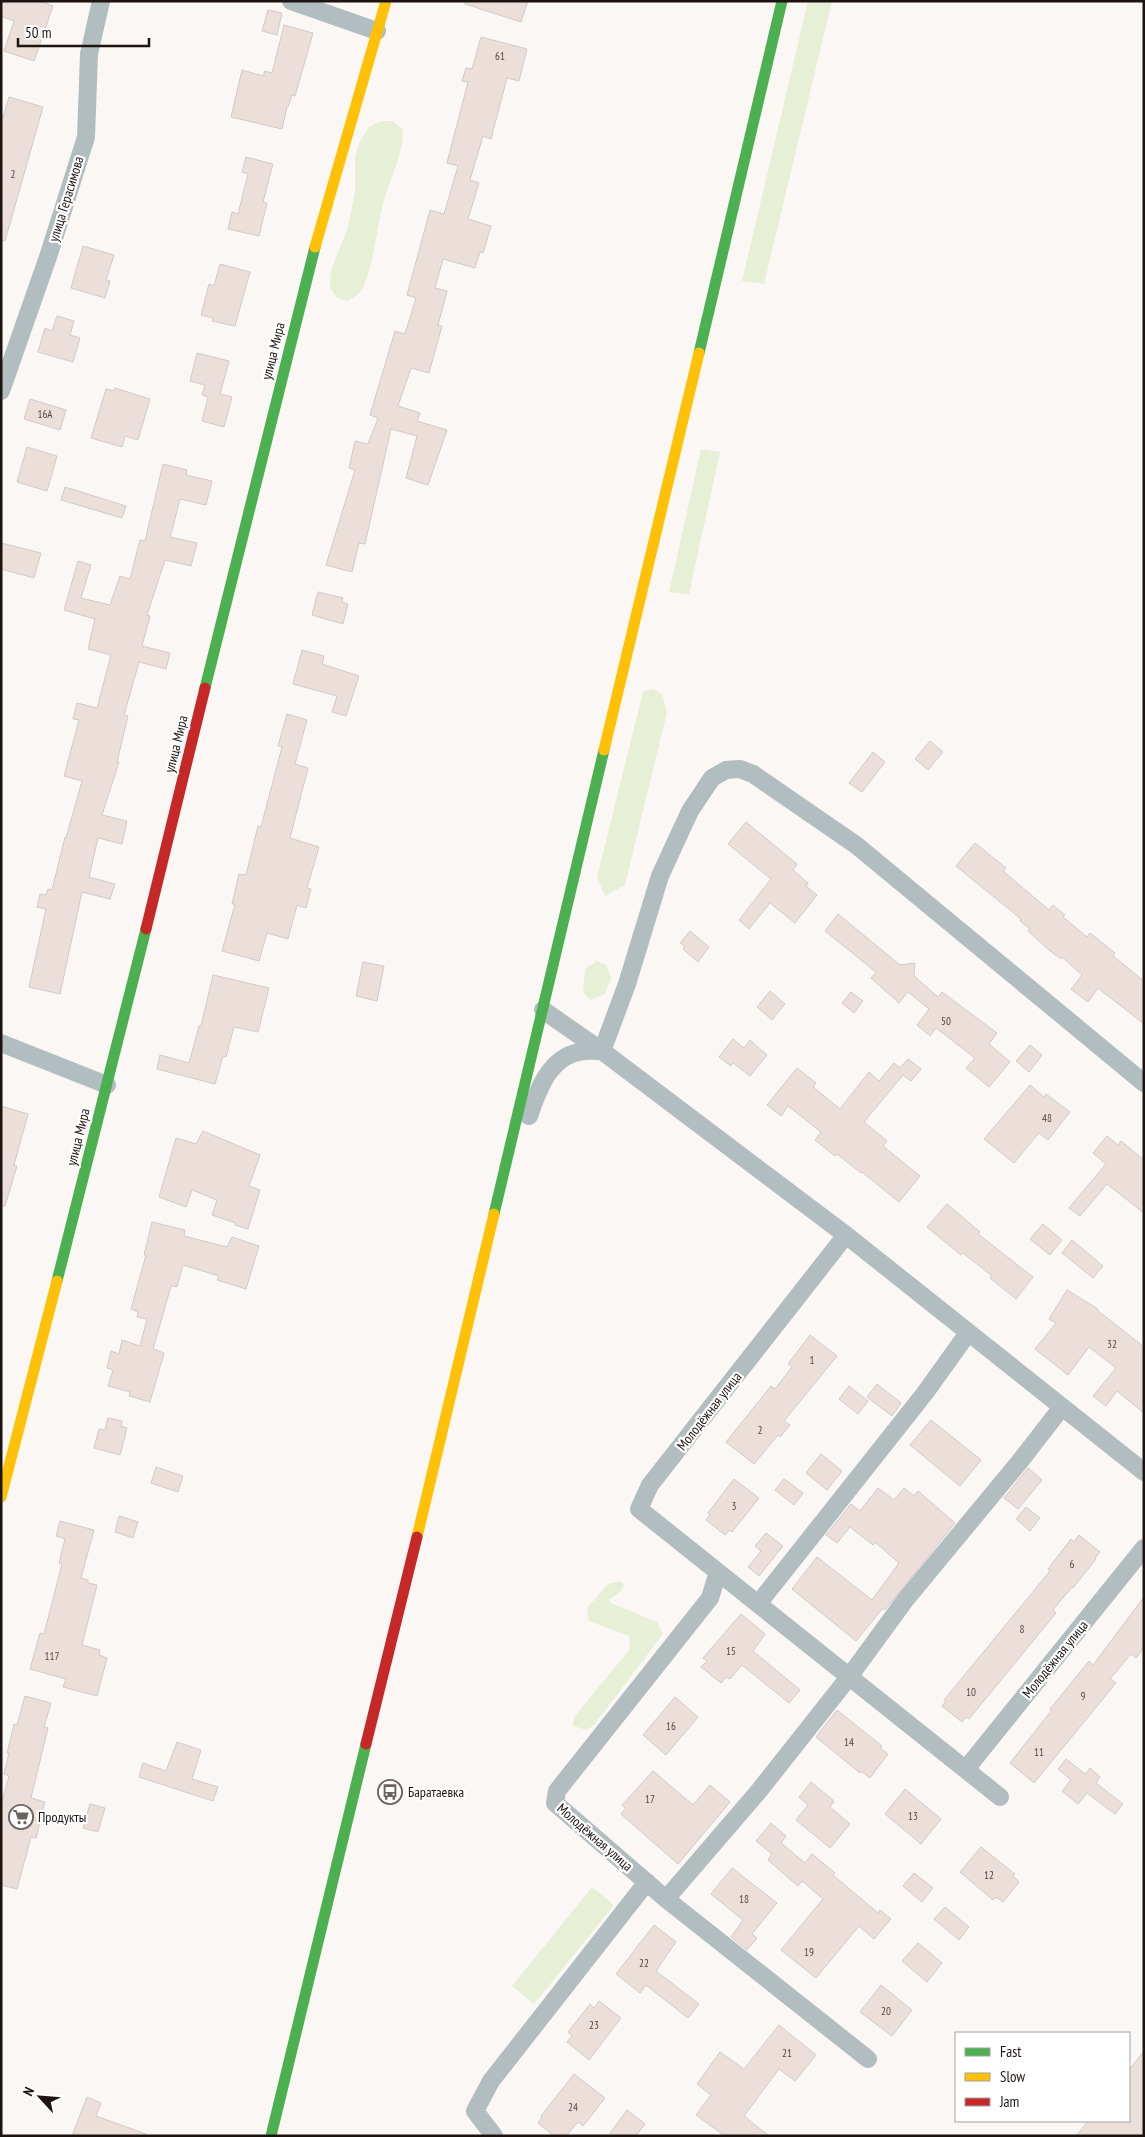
<svg xmlns="http://www.w3.org/2000/svg" width="1145" height="2137" font-family="'PT Sans Narrow',sans-serif">
<style>
.green{fill:#e7f0d6}
.building{fill:#ecdfda;stroke:#d0cac8}
.lines{fill:none;stroke-linecap:round;stroke-linejoin:round}
.street{stroke:#b2bdc0;stroke-width:18}
.fast{stroke:#4caf50;stroke-width:11}
.slow{stroke:#ffc107;stroke-width:11}
.jam{stroke:#c62828;stroke-width:11}
.labels{text-anchor:middle;stroke-width:4.5;stroke-linejoin:round;paint-order:stroke}
.number-label{font-size:11px;fill:#514743}
.street-label{font-size:14px;fill:#1d1411;stroke:#fff}
.poi-label{font-size:14px;fill:#1d1411;stroke:#fff;text-anchor:start}
</style>
<rect width="100%" height="100%" fill="#faf7f5"/>
<path class="green" d="M 808,1 L 832,1 L 764,284 L 742,281 Z
M 381,121 L 393,121 L 403,130 C 403,156 390,179 383,204 C 376,231 375,259 364,285 C 361,293 355,297 348,301 L 337,298 L 330,288 L 331,270 L 348,227 L 355,192 L 355,157 L 360,141 L 369,127 Z
M 701,449 L 720,452 L 689,594 L 669,592 Z
M 654,689 L 662,694 L 667,712 L 625,885 L 605,896 L 597,877 L 643,692 Z
M 597,961 L 606,965 L 611,978 L 605,994 L 590,1000 L 583,992 L 585,969 Z
M 621,1581 L 624,1584 L 622,1590 L 609,1600 L 611,1603 L 657,1622 L 663,1634 L 594,1725 L 587,1730 L 573,1726 L 574,1717 L 630,1649 L 629,1636 L 589,1621 L 587,1608 L 608,1584 Z
M 592,1887 L 614,1905 L 534,2004 L 512,1986 Z"/>
<path class="building" d="M 1,1 L 39,1 L 53,6 L 34,61 L 4,51 L 14,21 L 1,16 Z
M 465,1 L 528,1 L 521,22 L 465,4 Z
M 268,10 L 282,13 L 277,35 L 262,31 Z
M 284,25 L 313,33 L 295,96 L 292,95 L 288,107 L 287,107 L 282,129 L 231,117 L 242,70 L 263,76 L 265,71 L 272,73 Z
M 481,37 L 527,49 L 519,81 L 507,78 L 491,139 L 483,136 L 470,180 L 479,183 L 468,219 L 491,226 L 483,253 L 480,252 L 475,268 L 443,259 L 435,288 L 447,291 L 438,325 L 442,326 L 429,373 L 411,368 L 398,406 L 420,413 L 417,421 L 447,430 L 428,485 L 406,478 L 417,436 L 391,429 L 365,544 L 359,543 L 352,572 L 326,565 L 355,470 L 349,468 L 355,441 L 368,444 L 378,418 L 370,415 L 395,331 L 405,334 L 416,298 L 407,295 L 430,210 L 444,214 L 458,166 L 447,163 L 468,82 L 462,81 L 466,68 L 472,69 Z
M 9,97 L 43,107 L 5,241 L 1,240 L 1,117 L 3,117 Z
M 246,157 L 273,164 L 263,202 L 267,203 L 259,236 L 228,229 L 232,212 L 238,214 L 248,174 L 242,172 Z
M 83,246 L 114,255 L 106,280 L 110,281 L 105,298 L 71,288 Z
M 220,264 L 250,272 L 235,326 L 212,321 L 213,318 L 201,315 L 209,284 L 214,286 Z
M 57,316 L 74,321 L 70,335 L 80,338 L 73,362 L 38,352 L 45,328 L 52,331 Z
M 197,353 L 229,361 L 220,394 L 232,397 L 224,427 L 202,421 L 208,397 L 202,395 L 205,385 L 190,381 Z
M 115,388 L 150,399 L 138,440 L 125,436 L 122,447 L 91,438 L 106,389 L 114,391 Z
M 30,399 L 66,410 L 60,430 L 24,419 Z
M 27,447 L 57,456 L 47,491 L 17,482 Z
M 163,464 L 187,470 L 186,475 L 212,481 L 206,505 L 180,499 L 176,515 L 170,537 L 197,543 L 191,566 L 165,560 L 147,615 L 150,616 L 142,646 L 170,653 L 166,669 L 139,662 L 124,715 L 128,716 L 117,762 L 119,762 L 102,815 L 127,821 L 122,844 L 98,838 L 89,877 L 115,884 L 110,899 L 82,892 L 60,994 L 29,987 L 46,909 L 37,907 L 40,894 L 46,895 L 48,889 L 52,890 L 65,837 L 66,838 L 82,781 L 64,776 L 79,720 L 73,719 L 77,703 L 97,708 L 111,655 L 88,649 L 95,619 L 64,610 L 78,561 L 91,565 L 81,598 L 110,605 L 120,576 L 130,579 L 140,540 L 145,541 Z
M 65,487 L 126,506 L 122,518 L 61,500 Z
M 1,543 L 41,553 L 34,578 L 1,569 Z
M 318,592 L 343,598 L 342,602 L 348,604 L 343,624 L 312,615 Z
M 302,650 L 324,656 L 322,664 L 359,676 L 346,716 L 332,712 L 337,696 L 293,684 Z
M 287,714 L 307,720 L 295,764 L 308,768 L 290,838 L 319,847 L 307,888 L 311,889 L 306,908 L 297,905 L 288,939 L 267,933 L 259,961 L 222,951 L 235,904 L 232,904 L 239,874 L 246,875 L 258,826 L 261,827 L 282,747 L 278,746 Z
M 930,741 L 943,752 L 928,770 L 915,759 Z
M 873,752 L 885,762 L 862,792 L 849,783 Z
M 746,822 L 797,864 L 793,870 L 808,883 L 806,886 L 817,895 L 795,923 L 770,903 L 749,929 L 739,920 L 771,879 L 728,844 Z
M 975,843 L 1006,868 L 1003,871 L 1049,910 L 1053,905 L 1065,915 L 1063,917 L 1087,937 L 1090,933 L 1115,953 L 1113,956 L 1144,981 L 1144,1024 L 1098,988 L 1088,1002 L 1071,989 L 1082,975 L 1062,957 L 1061,959 L 1049,950 L 1028,931 L 1030,929 L 1020,921 L 1021,919 L 956,866 Z
M 838,914 L 900,965 L 915,963 L 914,976 L 938,997 L 942,992 L 997,1033 L 989,1044 L 1010,1062 L 989,1087 L 966,1068 L 975,1058 L 936,1028 L 930,1036 L 917,1025 L 929,1009 L 908,992 L 899,1003 L 871,978 L 876,972 L 825,931 Z
M 690,931 L 709,947 L 698,962 L 683,949 L 685,946 L 680,943 Z
M 363,962 L 384,966 L 377,1001 L 356,996 Z
M 213,975 L 269,988 L 258,1032 L 234,1027 L 226,1057 L 223,1056 L 215,1084 L 157,1069 L 160,1055 L 189,1063 L 199,1026 L 201,1026 Z
M 770,991 L 785,1004 L 772,1020 L 757,1007 Z
M 851,992 L 863,1001 L 854,1013 L 842,1003 Z
M 733,1039 L 744,1048 L 750,1040 L 767,1055 L 750,1076 L 733,1063 L 731,1066 L 719,1057 Z
M 1030,1045 L 1042,1055 L 1029,1072 L 1016,1061 Z
M 908,1059 L 921,1069 L 911,1081 L 903,1075 L 864,1122 L 887,1141 L 883,1146 L 920,1176 L 899,1202 L 862,1172 L 861,1173 L 837,1154 L 835,1156 L 815,1140 L 821,1132 L 788,1106 L 781,1116 L 767,1105 L 797,1068 L 816,1083 L 813,1087 L 840,1109 L 869,1072 L 879,1081 L 894,1063 L 900,1068 Z
M 1030,1085 L 1044,1097 L 1046,1094 L 1070,1112 L 1048,1140 L 1039,1133 L 1014,1163 L 984,1139 Z
M 1,1106 L 28,1114 L 14,1165 L 17,1166 L 5,1206 L 1,1206 Z
M 203,1131 L 260,1155 L 249,1186 L 260,1190 L 248,1229 L 235,1225 L 235,1223 L 212,1215 L 217,1200 L 192,1190 L 186,1207 L 159,1197 L 176,1138 L 196,1144 Z
M 1107,1136 L 1118,1145 L 1121,1141 L 1144,1160 L 1144,1213 L 1107,1184 L 1080,1216 L 1069,1208 L 1106,1164 L 1093,1153 Z
M 947,1204 L 980,1232 L 978,1234 L 1033,1277 L 1016,1299 L 990,1278 L 992,1276 L 963,1253 L 961,1255 L 927,1227 Z
M 152,1222 L 185,1230 L 184,1236 L 227,1247 L 232,1237 L 259,1246 L 246,1289 L 217,1280 L 219,1276 L 183,1265 L 177,1287 L 171,1286 L 153,1349 L 164,1353 L 150,1402 L 129,1396 L 130,1392 L 108,1386 L 113,1370 L 107,1368 L 111,1351 L 119,1354 L 122,1340 L 140,1346 L 147,1319 L 137,1317 L 138,1312 L 131,1309 L 146,1255 L 144,1255 Z
M 1043,1224 L 1062,1240 L 1050,1255 L 1030,1239 Z
M 1072,1240 L 1103,1266 L 1093,1278 L 1062,1253 Z
M 1067,1290 L 1098,1309 L 1097,1310 L 1144,1347 L 1144,1413 L 1117,1391 L 1106,1406 L 1093,1396 L 1116,1368 L 1089,1347 L 1068,1375 L 1035,1349 L 1056,1323 L 1049,1319 Z
M 810,1335 L 837,1356 L 784,1421 L 790,1425 L 780,1437 L 778,1435 L 754,1464 L 726,1442 L 771,1386 L 775,1389 L 792,1367 L 788,1364 Z
M 877,1384 L 901,1403 L 892,1416 L 867,1397 Z
M 849,1386 L 868,1401 L 858,1414 L 839,1399 Z
M 108,1418 L 122,1421 L 121,1426 L 127,1428 L 120,1455 L 94,1448 L 99,1429 L 105,1430 Z
M 931,1420 L 981,1460 L 960,1486 L 910,1445 Z
M 821,1454 L 842,1471 L 827,1490 L 806,1473 Z
M 156,1467 L 183,1476 L 178,1492 L 151,1483 Z
M 1028,1468 L 1042,1480 L 1018,1509 L 1004,1498 Z
M 734,1479 L 759,1498 L 732,1532 L 729,1530 L 725,1535 L 706,1520 L 710,1515 L 708,1513 Z
M 784,1479 L 803,1493 L 794,1505 L 775,1490 Z
M 878,1488 L 894,1500 L 904,1488 L 914,1496 L 918,1491 L 955,1523 L 885,1610 L 883,1608 L 856,1641 L 792,1589 L 817,1557 L 872,1600 L 899,1563 L 875,1542 L 873,1545 L 850,1527 L 837,1543 L 826,1535 L 851,1504 L 860,1511 Z
M 1026,1507 L 1040,1518 L 1030,1531 L 1016,1519 Z
M 119,1516 L 138,1522 L 133,1538 L 115,1532 Z
M 60,1521 L 94,1530 L 81,1578 L 88,1580 L 88,1583 L 97,1585 L 82,1645 L 100,1650 L 99,1655 L 107,1658 L 97,1696 L 63,1687 L 66,1679 L 30,1669 L 40,1633 L 44,1634 L 62,1564 L 59,1563 L 65,1539 L 56,1536 Z
M 766,1533 L 783,1546 L 759,1576 L 748,1567 L 761,1551 L 755,1546 Z
M 1079,1535 L 1100,1552 L 1095,1558 L 1096,1559 L 1073,1588 L 1072,1587 L 1053,1610 L 1056,1613 L 969,1719 L 966,1717 L 962,1722 L 942,1706 L 946,1701 L 944,1700 L 1050,1571 L 1048,1569 L 1071,1539 L 1074,1542 Z
M 1144,1597 L 1144,1648 L 1136,1658 L 1131,1654 L 1110,1679 L 1116,1683 L 1034,1783 L 1010,1763 L 1052,1710 L 1050,1709 L 1089,1661 L 1093,1665 Z
M 741,1614 L 765,1634 L 753,1651 L 800,1690 L 789,1703 L 742,1665 L 730,1679 L 726,1677 L 721,1683 L 701,1667 L 707,1661 L 703,1658 Z
M 25,1696 L 51,1703 L 44,1727 L 48,1728 L 31,1798 L 45,1802 L 36,1838 L 31,1837 L 17,1889 L 1,1885 L 1,1805 L 9,1776 L 4,1774 L 9,1753 L 7,1753 L 14,1724 L 17,1725 Z
M 675,1697 L 698,1717 L 666,1755 L 643,1735 Z
M 837,1710 L 882,1746 L 880,1748 L 888,1754 L 870,1778 L 861,1771 L 860,1773 L 816,1737 Z
M 177,1742 L 201,1750 L 192,1779 L 218,1787 L 213,1801 L 139,1777 L 143,1763 L 166,1771 Z
M 1066,1759 L 1085,1774 L 1090,1768 L 1100,1777 L 1096,1783 L 1123,1804 L 1115,1814 L 1087,1793 L 1078,1804 L 1062,1791 L 1071,1780 L 1058,1769 Z
M 653,1771 L 693,1805 L 710,1785 L 730,1802 L 678,1864 L 621,1814 L 626,1808 L 622,1805 Z
M 811,1782 L 834,1801 L 830,1807 L 850,1824 L 830,1848 L 796,1820 L 808,1805 L 799,1797 Z
M 905,1789 L 941,1819 L 921,1844 L 885,1814 Z
M 90,1804 L 105,1808 L 98,1832 L 83,1828 Z
M 771,1823 L 786,1836 L 781,1843 L 805,1863 L 812,1854 L 835,1873 L 833,1875 L 878,1913 L 880,1910 L 891,1919 L 874,1939 L 859,1926 L 816,1978 L 781,1950 L 823,1899 L 802,1881 L 798,1886 L 768,1860 L 772,1854 L 756,1841 Z
M 981,1847 L 1015,1874 L 1013,1876 L 1019,1882 L 1003,1902 L 996,1897 L 993,1900 L 960,1872 Z
M 732,1868 L 777,1903 L 752,1934 L 757,1938 L 747,1950 L 731,1937 L 743,1920 L 711,1894 Z
M 914,1873 L 933,1888 L 922,1902 L 903,1886 Z
M 945,1907 L 969,1927 L 959,1940 L 934,1919 Z
M 654,1925 L 676,1942 L 656,1971 L 699,2004 L 688,2018 L 646,1985 L 640,1993 L 616,1974 Z
M 918,1943 L 942,1963 L 927,1982 L 902,1961 Z
M 881,1985 L 912,2010 L 892,2036 L 860,2012 Z
M 599,2001 L 621,2018 L 589,2060 L 567,2042 L 572,2036 L 568,2032 L 590,2004 L 594,2008 Z
M 779,2025 L 816,2055 L 795,2081 L 779,2069 L 744,2116 L 769,2136 L 725,2136 L 696,2115 L 711,2095 L 697,2084 L 720,2052 L 744,2069 Z
M 1144,2051 L 1144,2136 L 1076,2136 L 1088,2121 L 1129,2121 L 1129,2070 Z
M 574,2074 L 605,2098 L 583,2126 L 578,2122 L 566,2136 L 554,2136 L 538,2123 L 542,2117 L 541,2116 Z
M 87,2097 L 101,2103 L 96,2116 L 146,2134 L 145,2136 L 72,2136 Z
M 627,2110 L 645,2124 L 636,2136 L 608,2136 Z"/>
<g class="lines">
<path class="street" d="M 291,1 L 377,31
M 1,391 L 49,254 L 86,137 L 89,54 L 101,1
M 543,1010 L 602,1051 L 846,1235 L 1144,1472
M 1,1043 L 107,1085
M 529,1116 C 538,1090 549,1058 579,1052 C 586,1050 595,1051 602,1051 L 627,984 L 660,876 L 690,811 L 712,778 L 726,770 L 740,769 L 753,774 L 856,845 L 1144,1083
M 846,1235 L 650,1485 L 639,1509 L 1000,1797
M 718,1572 L 710,1598 L 557,1791 L 555,1803 L 666,1899 L 868,2059
M 758,1604 L 925,1393 L 968,1333
M 966,1769 L 1144,1548
M 666,1899 L 758,1792 L 849,1677 L 906,1599 L 1021,1460 L 1062,1407
M 494,2136 L 475,2111 L 491,2081 L 647,1882"/>
<path class="fast" d="M 699,353 L 782,1
M 205,688 L 315,247
M 494,1214 L 604,750
M 57,1281 L 146,929
M 271,2136 L 366,1744"/>
<path class="slow" d="M 315,247 L 386,1
M 604,750 L 699,353
M 1,1497 L 57,1281
M 417,1537 L 494,1214"/>
<path class="jam" d="M 146,929 L 205,688
M 366,1744 L 417,1537"/>
</g>
<defs>
<symbol id="bus-ring" viewBox="-11 -11 22 22"><circle r="9.5" fill="#fff" stroke="#6a6361" stroke-width="1.5"/><path d="M-5-6H5V4H4V6H2V4H-2V6H-4V4H-5ZM-3.5-4V0h7V-4ZM-3.5 1.2v1.5H-2V1.2ZM2 1.2v1.5H3.5V1.2Z" fill="#6a6361"/></symbol>
<symbol id="supermarket-ring" viewBox="-11 -11 22 22"><circle r="9.5" fill="#fff" stroke="#6a6361" stroke-width="1.5"/><path d="M-6-5.5h2.5l.6 2H6L4.5 2H-2.5L-4.4-4H-6ZM-1.5 3.2a1.3 1.3 0 1 0 .1 0ZM3 3.2a1.3 1.3 0 1 0 .1 0Z" fill="#6a6361"/></symbol>
</defs>
<g fill-rule="evenodd">
<use href="#bus-ring" x="376" y="1778" width="28" height="28"/>
<use href="#supermarket-ring" x="7" y="1803" width="28" height="28"/>
</g>
<g class="labels">
<g class="number-label">
<text x="500" y="60">61</text>
<text x="13" y="178">2</text>
<text x="45" y="418">16А</text>
<text x="946" y="1025">50</text>
<text x="1047" y="1122">48</text>
<text x="1112" y="1348">32</text>
<text x="812" y="1364">1</text>
<text x="760" y="1434">2</text>
<text x="734" y="1510">3</text>
<text x="1072" y="1568">6</text>
<text x="1022" y="1633">8</text>
<text x="731" y="1655">15</text>
<text x="52" y="1660">117</text>
<text x="971" y="1696">10</text>
<text x="1083" y="1700">9</text>
<text x="671" y="1730">16</text>
<text x="849" y="1746">14</text>
<text x="1039" y="1756">11</text>
<text x="650" y="1803">17</text>
<text x="913" y="1820">13</text>
<text x="989" y="1879">12</text>
<text x="744" y="1903">18</text>
<text x="809" y="1956">19</text>
<text x="644" y="1967">22</text>
<text x="886" y="2015">20</text>
<text x="594" y="2029">23</text>
<text x="787" y="2057">21</text>
<text x="573" y="2111">24</text>
</g>
<g class="street-label">
<text transform="translate(66 199) rotate(-73)" y="5">улица Герасимова</text>
<text transform="translate(273 351) rotate(-76)" y="5">улица Мира</text>
<text transform="translate(176 744) rotate(-76)" y="5">улица Мира</text>
<text transform="translate(78 1137) rotate(-76)" y="5">улица Мира</text>
<text transform="translate(709 1411) rotate(-52)" y="5">Молодёжная улица</text>
<text transform="translate(1055 1659) rotate(-51)" y="5">Молодёжная улица</text>
<text transform="translate(595 1837) rotate(41)" y="5">Молодёжная улица</text>
</g>
<g class="poi-label">
<text x="408" y="1797">Баратаевка</text>
<text x="38" y="1822">Продукты</text>
</g>
</g>
<rect width="1145" height="2137" fill="none" stroke="#1d1411" stroke-width="5"/>
<rect x="955" y="2032" width="175" height="90" fill="#ffffff" stroke="#a5a1a0"/>
<rect x="965" y="2048" width="25" height="8" fill="#4caf50" stroke="#a5a1a0"/>
<text x="1000" y="2057" font-size="15" fill="#1d1411">Fast</text>
<rect x="965" y="2073" width="25" height="8" fill="#ffc107" stroke="#a5a1a0"/>
<text x="1000" y="2082" font-size="15" fill="#1d1411">Slow</text>
<rect x="965" y="2098" width="25" height="8" fill="#c62828" stroke="#a5a1a0"/>
<text x="1000" y="2107" font-size="15" fill="#1d1411">Jam</text>
<g transform="translate(40 2097) rotate(296)" stroke="#ffffff" stroke-width="4" paint-order="stroke">
<path d="M0-4L9 19L0 12L-9 19Z" fill="#1d1411"/>
<text y="-8" font-size="14" font-weight="bold" text-anchor="middle" fill="#1d1411">N</text>
</g>
<path d="M18 38v8h131v-8" fill="none" stroke="#1d1411" stroke-width="2.5"/>
<text x="25" y="38" font-size="15" fill="#1d1411" stroke="#ffffff" stroke-width="4" paint-order="stroke">50 m</text>
</svg>
